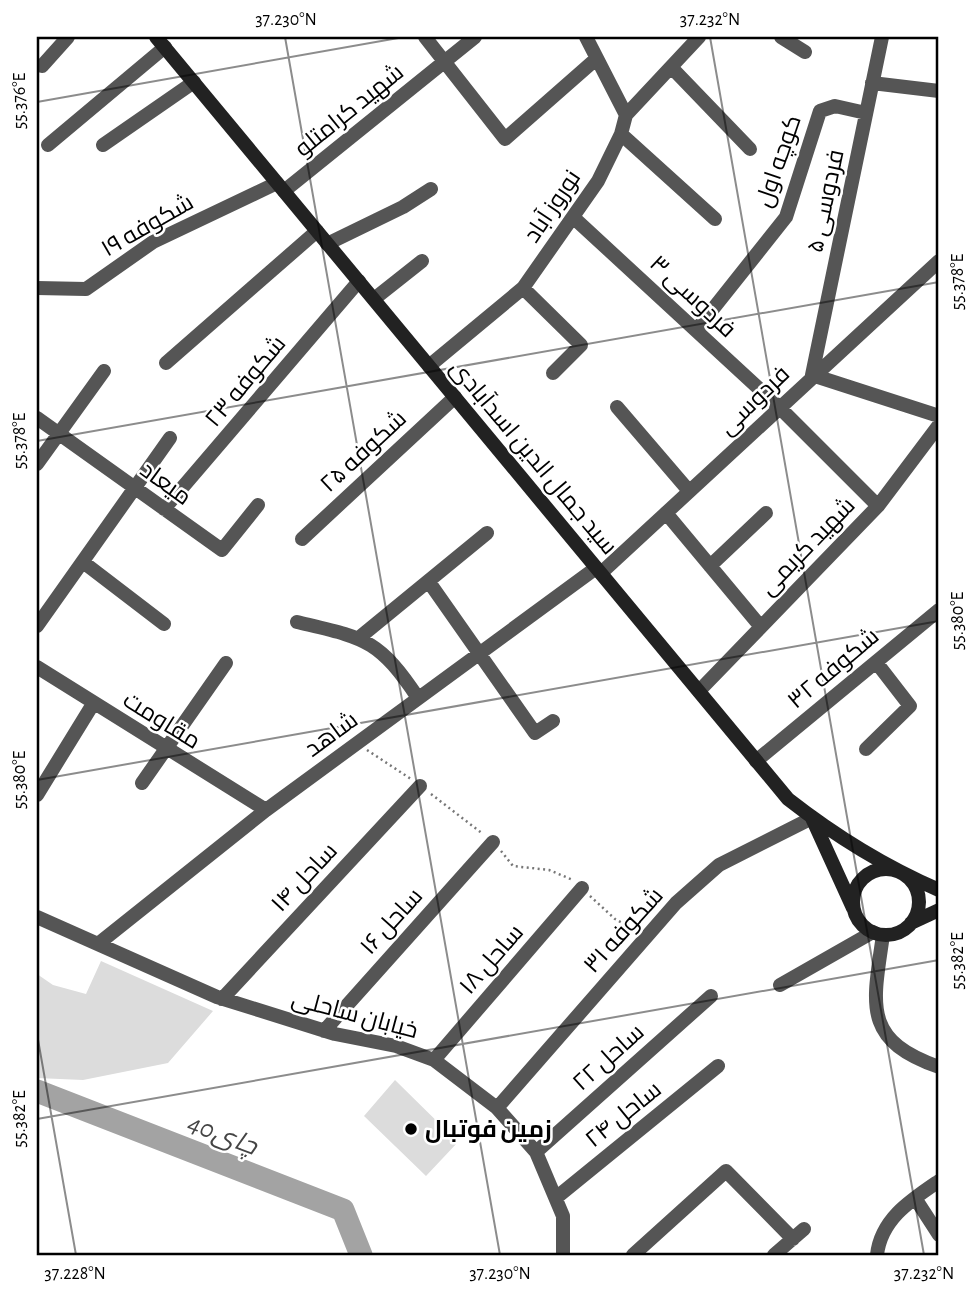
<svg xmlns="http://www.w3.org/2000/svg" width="976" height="1292" font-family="'Alegreya Sans',Cairo,sans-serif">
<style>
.green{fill:#dcdcdc}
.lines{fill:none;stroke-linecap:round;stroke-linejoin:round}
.river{stroke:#a3a3a3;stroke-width:23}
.path{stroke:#777;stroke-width:2.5;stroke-dasharray:2 3.5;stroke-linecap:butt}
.minor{stroke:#555;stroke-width:14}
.secondary{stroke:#222;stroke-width:14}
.ticks{fill:none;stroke:#000;stroke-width:2;stroke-opacity:0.45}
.poi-dot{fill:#000;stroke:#fff;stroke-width:2.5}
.labels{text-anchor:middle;stroke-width:5;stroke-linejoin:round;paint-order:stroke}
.street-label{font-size:24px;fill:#000;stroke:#fff}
.poi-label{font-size:24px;font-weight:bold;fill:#000;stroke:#fff;text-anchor:start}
.water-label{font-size:26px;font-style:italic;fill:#444;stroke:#fff}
.neatline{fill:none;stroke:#000;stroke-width:2.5}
.ticks-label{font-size:18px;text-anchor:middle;fill:#000}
</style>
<rect width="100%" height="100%" fill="#fff"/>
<path class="green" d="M 101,961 L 213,1011 L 168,1063 L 83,1080 L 37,1078 L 37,974 L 53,985 L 86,994 Z
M 395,1080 L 458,1142 L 426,1176 L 364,1116 Z"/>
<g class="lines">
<path class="river" d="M 37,1091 L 343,1210 L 361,1255"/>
<path class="path" d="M 367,750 L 411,779
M 431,794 L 483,834
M 501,851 L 513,866 L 549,870 L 573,880
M 590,896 L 615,919 L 635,930"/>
<path class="minor" d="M 425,37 L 505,139 L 596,59
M 781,37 L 805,52
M 882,37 L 812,375 L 939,416
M 42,66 L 68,37
M 672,68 L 750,149
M 872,83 L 939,91
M 626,115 L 699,37
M 621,134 L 715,219
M 48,145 L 165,47
M 103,145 L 194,82
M 284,191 L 475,37
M 574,218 L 780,408 L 878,506
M 327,244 L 403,207 L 431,189
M 37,288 L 86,289 L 153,242 L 277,183
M 523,288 L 581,345 L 553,373
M 374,299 L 422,261
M 697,329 L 786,217 L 820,111 L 835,106 L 866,113
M 166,363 L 317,231
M 429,366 L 523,288 L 598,181 L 621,134 L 626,115 L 586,37
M 617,407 L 689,491
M 37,418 L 222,550 L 258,505
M 37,464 L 104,371
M 164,509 L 359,281
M 666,513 L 761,627
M 302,539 L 455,397
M 83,562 L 164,624
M 710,566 L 766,513
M 601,573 L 939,261
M 429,582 L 535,733 L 553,721
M 297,622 C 364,638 378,638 418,698
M 37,626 L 170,438
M 360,637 L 487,533
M 37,667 L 266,810
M 699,691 L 878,506 L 939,425
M 866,749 L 910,706 L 876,662
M 756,761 L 939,610
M 142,783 L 226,663
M 37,795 L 93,704
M 37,917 L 217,997 L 335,1034 L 396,1046 L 434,1060 L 497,1108 L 536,1152 L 563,1216 L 563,1255
M 883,935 C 873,1005 862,1040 939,1067
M 98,944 L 266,810 L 596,568
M 780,985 L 873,932
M 222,999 L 420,786
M 324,1031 L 493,842
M 434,1060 L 582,888
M 497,1108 L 676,903 L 719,865 L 812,818
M 536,1152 L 711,996
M 557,1197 L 718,1066
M 915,1198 L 939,1235
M 633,1255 L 726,1171 L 793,1239
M 774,1255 L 804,1229
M 877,1255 C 881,1219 911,1200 939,1181"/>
<path class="secondary" d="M 156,37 L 788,799 C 834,835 886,867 939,890
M 812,818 L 853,908
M853 902a33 33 0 1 1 66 0a33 33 0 1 1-66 0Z
M 911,923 L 939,910"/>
</g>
<path class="ticks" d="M 285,37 L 500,1255M 710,37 L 924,1255M 37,102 L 404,37M 37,441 L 939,282M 37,780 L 939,621M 37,1034 L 76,1255M 37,1119 L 939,960"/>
<circle class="poi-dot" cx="411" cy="1129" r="7"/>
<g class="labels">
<g class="street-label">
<text transform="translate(349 110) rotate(-39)" y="8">شهید کرامتلو</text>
<text transform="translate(778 161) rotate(-71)" y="8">کوچه اول</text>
<text transform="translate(825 201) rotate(-78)" y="8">فردوسی ۵</text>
<text transform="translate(552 206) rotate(-56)" y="8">نوروز آباد</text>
<text transform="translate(147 225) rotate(-30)" y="8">شکوفه ۱۹</text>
<text transform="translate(693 296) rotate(43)" y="8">فردوسی ۳</text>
<text transform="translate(245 381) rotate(-50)" y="8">شکوفه ۲۳</text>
<text transform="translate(754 400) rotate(-44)" y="8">فردوسی</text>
<text transform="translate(363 451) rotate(-43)" y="8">شکوفه ۲۵</text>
<text transform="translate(534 457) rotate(50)" y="8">سید جمال الدین اسدآبادی</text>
<text transform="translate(166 483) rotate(36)" y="8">میعاد</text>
<text transform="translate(807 546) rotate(-46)" y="8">شهید کریمی</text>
<text transform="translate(833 668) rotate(-40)" y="8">شکوفه ۳۲</text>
<text transform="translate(162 720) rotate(32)" y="8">مقاومت</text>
<text transform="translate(331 734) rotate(-36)" y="8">شاهد</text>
<text transform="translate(304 877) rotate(-47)" y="8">ساحل ۱۴</text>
<text transform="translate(391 921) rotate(-48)" y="8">ساحل ۱۶</text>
<text transform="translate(623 930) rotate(-48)" y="8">شکوفه ۳۱</text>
<text transform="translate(491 959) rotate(-49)" y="8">ساحل ۱۸</text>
<text transform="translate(355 1014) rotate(15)" y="8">خیابان ساحلی</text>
<text transform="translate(608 1057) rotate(-42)" y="8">ساحل ۲۲</text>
<text transform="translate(623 1114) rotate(-39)" y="8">ساحل ۲۴</text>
</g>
<g class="poi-label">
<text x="425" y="1137">زمین فوتبال</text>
</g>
<g class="water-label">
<text transform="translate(223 1134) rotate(21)" y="9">40چای</text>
</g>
</g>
<rect width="976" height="1292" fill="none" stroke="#ffffff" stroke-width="77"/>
<rect x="38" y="38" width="899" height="1216" class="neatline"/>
<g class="ticks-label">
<text x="286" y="25">37.230°N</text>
<text x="710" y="25">37.232°N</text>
<text transform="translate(19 101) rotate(-90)" y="6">55.376°E</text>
<text transform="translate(957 282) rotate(-90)" y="6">55.378°E</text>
<text transform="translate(19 441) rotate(-90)" y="6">55.378°E</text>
<text transform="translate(957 621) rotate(-90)" y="6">55.380°E</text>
<text transform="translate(19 780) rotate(-90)" y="6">55.380°E</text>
<text transform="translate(957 961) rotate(-90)" y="6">55.382°E</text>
<text transform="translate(19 1119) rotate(-90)" y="6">55.382°E</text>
<text x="75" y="1279">37.228°N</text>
<text x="500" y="1279">37.230°N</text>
<text x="924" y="1279">37.232°N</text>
</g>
</svg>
